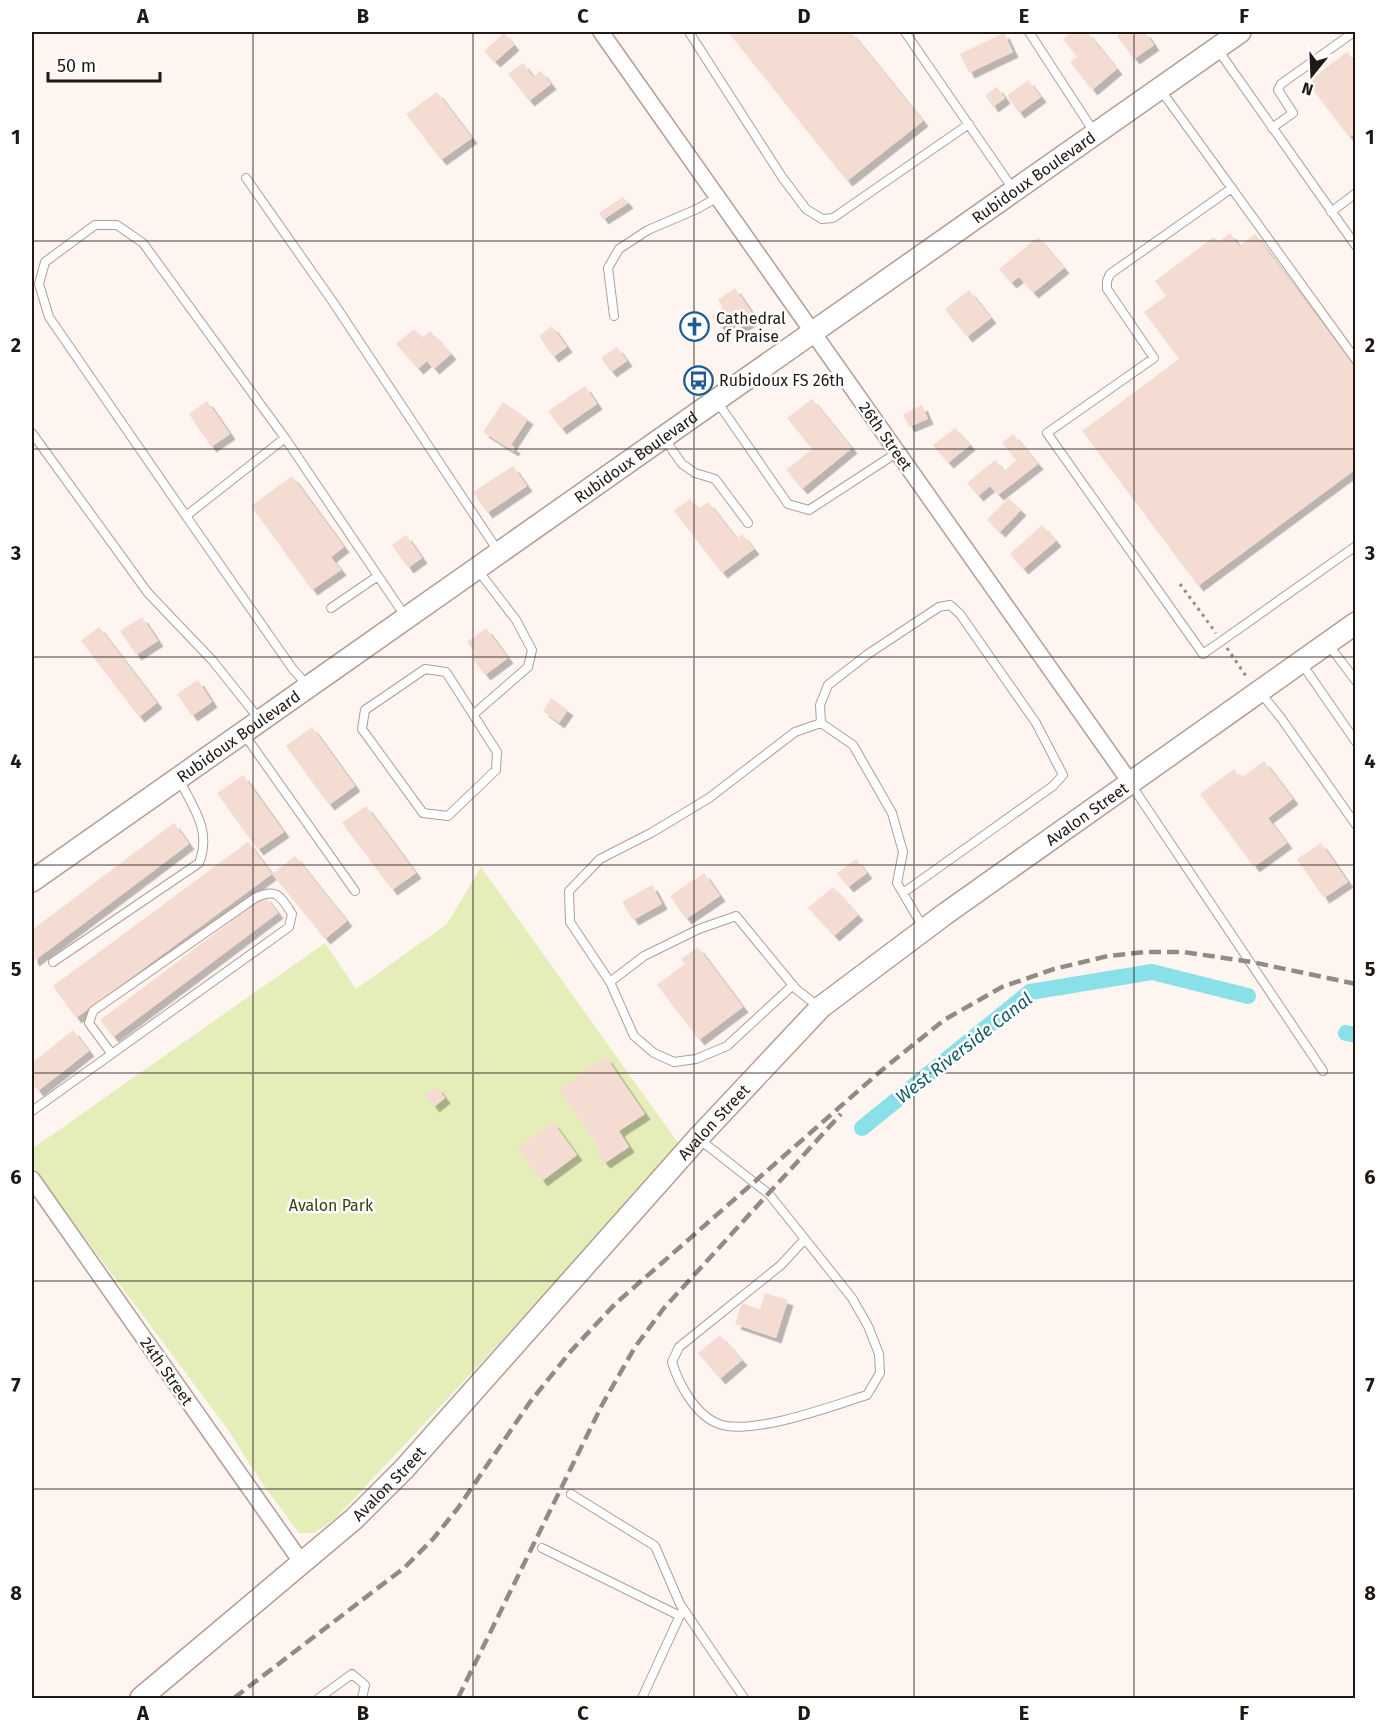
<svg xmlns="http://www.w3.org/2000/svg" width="1387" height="1730" font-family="'Fira Sans',sans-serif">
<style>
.green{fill:#e5edb8}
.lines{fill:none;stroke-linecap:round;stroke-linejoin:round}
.canal{stroke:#8ae0e9;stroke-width:16}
.building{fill:#f5dcd2;filter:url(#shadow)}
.lane-casing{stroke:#b59d94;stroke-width:10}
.street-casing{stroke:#b59d94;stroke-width:18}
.secondary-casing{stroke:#b59d94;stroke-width:24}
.path{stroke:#958c88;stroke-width:3;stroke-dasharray:3 4.5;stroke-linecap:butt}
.lane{stroke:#fff;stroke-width:8}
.street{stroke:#fff;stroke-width:15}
.secondary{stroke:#fff;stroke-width:21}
.rail{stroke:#938a86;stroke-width:4.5;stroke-dasharray:12 6;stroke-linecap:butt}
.grid{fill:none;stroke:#201814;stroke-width:1.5;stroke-opacity:0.55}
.labels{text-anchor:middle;stroke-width:5;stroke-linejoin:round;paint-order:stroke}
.street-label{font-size:16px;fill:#201814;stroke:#fff}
.poi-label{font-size:16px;fill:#201814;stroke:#fff;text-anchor:start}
.park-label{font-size:16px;fill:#393e0d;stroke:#fff}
.water-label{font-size:18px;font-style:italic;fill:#125c63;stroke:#fff}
.neatline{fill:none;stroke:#201814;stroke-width:2}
.grid-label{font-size:20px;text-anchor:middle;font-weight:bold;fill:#201814}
</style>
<defs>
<filter id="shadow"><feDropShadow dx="5.5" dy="5.5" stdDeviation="0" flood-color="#0004"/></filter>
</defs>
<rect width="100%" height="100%" fill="#fef4f0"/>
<path class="green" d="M 481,867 L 678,1143 L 533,1307 L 335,1519 L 314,1533 L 299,1533 L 260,1480 L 229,1431 L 32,1167 L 32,1149 L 325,943 L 356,989 L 447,924 Z"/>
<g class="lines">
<path class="canal" d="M 1346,1033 L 1356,1035
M 862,1128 L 1030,992 L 1152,972 L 1248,996"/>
</g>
<path class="building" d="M 728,32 L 851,32 L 923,121 L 847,181 Z
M 1072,32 L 1087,32 L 1117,69 L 1092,90 L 1070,62 L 1077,57 L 1063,39 Z
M 1124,32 L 1145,32 L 1154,45 L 1134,59 L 1117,36 Z
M 504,33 L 514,45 L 495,62 L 484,51 Z
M 1004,33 L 1013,52 L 969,73 L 960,54 Z
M 1347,52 L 1356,63 L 1356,133 L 1349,137 L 1307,82 Z
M 523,63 L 533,77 L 541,71 L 551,84 L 529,101 L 508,74 Z
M 1028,80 L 1041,97 L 1019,113 L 1007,96 Z
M 997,87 L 1005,98 L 993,107 L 985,95 Z
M 437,92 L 472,138 L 441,160 L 406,114 Z
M 623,197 L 628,203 L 603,219 L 599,213 Z
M 1230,233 L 1239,246 L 1255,234 L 1356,368 L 1356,469 L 1198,586 L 1082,431 L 1179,359 L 1144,312 L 1166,296 L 1155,281 L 1214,237 L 1218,242 Z
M 1038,237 L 1064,268 L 1033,293 L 1019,277 L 1011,283 L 999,269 Z
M 735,288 L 755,317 L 739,329 L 732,320 L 721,328 L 712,316 L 723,308 L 718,300 Z
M 969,290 L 991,318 L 967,337 L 945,309 Z
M 552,326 L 567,347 L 553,357 L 539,336 Z
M 414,329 L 422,338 L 430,331 L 451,354 L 434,369 L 427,361 L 418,369 L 396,344 Z
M 617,347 L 627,361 L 611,372 L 601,358 Z
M 585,386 L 597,404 L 561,429 L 548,411 Z
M 812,399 L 852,448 L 802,489 L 786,470 L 812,449 L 787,418 Z
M 207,401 L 230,434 L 211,447 L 189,414 Z
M 503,402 L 528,419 L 511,445 L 515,448 L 513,451 L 483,432 Z
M 922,405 L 928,419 L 909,427 L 903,414 Z
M 955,428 L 970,445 L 948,463 L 933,445 Z
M 1013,434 L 1038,464 L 998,495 L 990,486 L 978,496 L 967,483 L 995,460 L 1004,471 L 1016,460 L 1002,443 Z
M 513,466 L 527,486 L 487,513 L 473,492 Z
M 292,476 L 344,547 L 331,557 L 341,570 L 312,590 L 251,506 Z
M 1008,498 L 1021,510 L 1000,532 L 987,520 Z
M 690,499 L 698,509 L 708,502 L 737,539 L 742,534 L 754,549 L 722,573 L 674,511 Z
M 1042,525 L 1056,541 L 1023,569 L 1010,554 Z
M 406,535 L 422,558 L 408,568 L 392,545 Z
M 142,617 L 158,641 L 136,655 L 120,631 Z
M 99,627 L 157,703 L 139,717 L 81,641 Z
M 486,628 L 508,658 L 485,675 L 471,657 L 475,653 L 467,642 Z
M 198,680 L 212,702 L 192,716 L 177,694 Z
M 551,698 L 568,710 L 559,723 L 543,711 Z
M 312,727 L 355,786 L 329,805 L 286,746 Z
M 1264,761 L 1293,799 L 1268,818 L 1287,843 L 1254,867 L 1200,794 L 1234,769 L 1241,778 Z
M 243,775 L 284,832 L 258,850 L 217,793 Z
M 366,806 L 416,873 L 392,890 L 342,823 Z
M 174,823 L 189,844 L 34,961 L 32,957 L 32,930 Z
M 248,842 L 272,874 L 76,1018 L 53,986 Z
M 1321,843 L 1348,882 L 1324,898 L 1297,859 Z
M 295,856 L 347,921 L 325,939 L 272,874 Z
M 856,859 L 867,873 L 848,887 L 837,873 Z
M 704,873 L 720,896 L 686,919 L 670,896 Z
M 652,885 L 662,904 L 633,920 L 622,902 Z
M 833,887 L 858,915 L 834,936 L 808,908 Z
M 265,896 L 278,913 L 113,1037 L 100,1020 Z
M 698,947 L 743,1007 L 699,1040 L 657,985 L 685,964 L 681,959 Z
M 73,1030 L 89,1051 L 38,1091 L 32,1083 L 32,1063 Z
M 606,1057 L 645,1114 L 619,1131 L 629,1147 L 605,1163 L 597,1154 L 600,1149 L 559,1089 Z
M 437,1087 L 445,1098 L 434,1107 L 425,1095 Z
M 553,1122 L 577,1155 L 542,1181 L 518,1148 Z
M 765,1293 L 788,1300 L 776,1338 L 735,1324 L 742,1303 L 760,1309 Z
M 720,1335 L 742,1360 L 720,1379 L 698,1353 Z"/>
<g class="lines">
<defs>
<path id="lane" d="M 689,32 L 782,177 L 806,209 L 822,219 L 833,218 L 969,124
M 905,32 L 1013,189
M 1029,32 L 1094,132
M 1218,50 L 1356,246
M 1160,89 L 1356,360
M 1272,128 L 1293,113 L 1278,90 L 1281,84 L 1354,32
M 246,178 L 333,302 L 498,551
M 1232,188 L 1110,274 L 1107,281 L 1107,289 L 1154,358 L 1047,433 L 1203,654 L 1356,546
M 1331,212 L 1356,193
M 614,316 L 608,268 L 619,249 L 648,230 L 697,209 L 718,197
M 716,400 L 788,504 L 809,510 L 898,452
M 32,433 L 148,593 L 212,660 L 260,720
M 664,438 L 682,464 L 695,473 L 715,479 L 748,523
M 186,516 L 49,317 L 39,284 L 45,262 L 95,225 L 117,225 L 143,243 L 285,438
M 331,608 L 378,576
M 1328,644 L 1356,681
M 1302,664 L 1356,742
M 425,669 L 446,672 L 497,752 L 496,770 L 448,816 L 423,813 L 362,729 L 365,710 Z
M 307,685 L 292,668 L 186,516 L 285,438 L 405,616
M 1260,692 L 1281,718 L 1356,825
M 474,714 L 528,667 L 532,650 L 516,620 L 477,569
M 821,723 L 820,705 L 828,685 L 868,654 L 939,607 L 950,605 L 960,614 L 1036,723 L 1063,775 L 1053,786 L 903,893
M 244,734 L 355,891
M 1130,783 L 1323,1071
M 53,962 L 199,863 C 212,830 193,808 179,779
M 610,982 L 570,922 L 569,891 L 600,859 L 651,833 L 709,798 L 795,732 L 821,723 L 853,745 L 892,813 L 903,852 L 897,883 L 924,929
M 793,985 L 727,1046 L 696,1059 L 674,1062 L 654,1053 L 634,1036 L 610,982 L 644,956 L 699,929 L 736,916 L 796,989 L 819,1007
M 32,1111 L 289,927 L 292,914 C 281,897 277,887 255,898 L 93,1011 L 89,1023 L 111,1053
M 699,1139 L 769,1194 L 852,1298 L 868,1326 L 879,1354 L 880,1373 L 867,1395 C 832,1406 757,1434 722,1425 C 697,1418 679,1385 672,1362 L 679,1347 L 781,1265 L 805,1239
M 571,1494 L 655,1546 L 680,1604 L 744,1698
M 542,1548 L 680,1616
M 319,1698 L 352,1674 L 365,1685 L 362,1698
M 642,1698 L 681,1613"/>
<path id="street" d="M 601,32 L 1130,782
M 32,1179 L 302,1563"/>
<g id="secondary">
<path id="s1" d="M 32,881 L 1240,32"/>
<path id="s2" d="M 141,1698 L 354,1519 L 405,1468 L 698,1138 L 821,1007 L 945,914 L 1356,623"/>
</g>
</defs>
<use href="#lane" class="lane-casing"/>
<use href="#street" class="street-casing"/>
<use href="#secondary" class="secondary-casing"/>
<path class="path" d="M 1180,584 L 1216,633
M 1227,648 L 1246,676"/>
<use href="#lane" class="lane"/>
<use href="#street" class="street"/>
<use href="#secondary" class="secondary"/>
<path class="rail" d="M 234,1698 L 404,1568 L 433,1539 L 458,1508 L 530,1402 L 571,1351 L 615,1304 L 882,1070 L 944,1020 L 1002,987 L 1054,969 L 1108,956 L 1145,952 L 1183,952 L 1252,962 L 1356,984
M 458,1698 L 602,1405 L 635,1347 L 664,1308 L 841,1114"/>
</g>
<path class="grid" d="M 253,32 L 253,1698M 473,32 L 473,1698M 694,32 L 694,1698M 914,32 L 914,1698M 1134,32 L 1134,1698M 32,241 L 1356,241M 32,449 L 1356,449M 32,657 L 1356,657M 32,865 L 1356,865M 32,1073 L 1356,1073M 32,1281 L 1356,1281M 32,1489 L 1356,1489"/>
<defs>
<symbol id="church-ring" viewBox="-11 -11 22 22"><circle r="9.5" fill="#fff" stroke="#1e5a90" stroke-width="1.5"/><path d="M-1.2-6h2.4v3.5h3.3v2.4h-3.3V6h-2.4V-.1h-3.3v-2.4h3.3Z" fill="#1e5a90"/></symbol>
<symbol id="bus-ring" viewBox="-11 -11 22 22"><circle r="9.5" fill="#fff" stroke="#1e5a90" stroke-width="1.5"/><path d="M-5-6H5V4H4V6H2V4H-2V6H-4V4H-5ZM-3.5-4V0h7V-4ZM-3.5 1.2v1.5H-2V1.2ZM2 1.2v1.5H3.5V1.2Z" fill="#1e5a90"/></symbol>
</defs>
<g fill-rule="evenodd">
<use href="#church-ring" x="678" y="310" width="33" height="33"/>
<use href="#bus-ring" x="682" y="364" width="33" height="33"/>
</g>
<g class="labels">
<g class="street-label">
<text dy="6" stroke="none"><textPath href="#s1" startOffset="1224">Rubidoux Boulevard</textPath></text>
<text transform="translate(886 436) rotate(55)" y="6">26th Street</text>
<text dy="6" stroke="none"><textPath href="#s1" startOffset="738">Rubidoux Boulevard</textPath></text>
<text dy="6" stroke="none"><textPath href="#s1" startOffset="252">Rubidoux Boulevard</textPath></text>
<text dy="6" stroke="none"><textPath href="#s2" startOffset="1300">Avalon Street</textPath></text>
<text dy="6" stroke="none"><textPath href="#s2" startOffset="814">Avalon Street</textPath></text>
<text transform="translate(167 1371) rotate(55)" y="6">24th Street</text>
<text dy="6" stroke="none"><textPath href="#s2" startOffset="328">Avalon Street</textPath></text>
</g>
<g class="poi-label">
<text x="716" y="324">Cathedral<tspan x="716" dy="18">of Praise</tspan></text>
<text x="719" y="386">Rubidoux FS 26th</text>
</g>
<g class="park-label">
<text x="331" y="1211">Avalon Park</text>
</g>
<g class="water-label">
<text transform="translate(964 1048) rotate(-38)" y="6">West Riverside Canal</text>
</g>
</g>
<rect width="1387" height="1730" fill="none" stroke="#ffffff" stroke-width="66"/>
<g transform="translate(1312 75) rotate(198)" stroke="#ffffff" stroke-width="4.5" paint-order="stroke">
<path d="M0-4.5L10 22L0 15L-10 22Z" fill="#201814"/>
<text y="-9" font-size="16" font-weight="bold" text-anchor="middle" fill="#201814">N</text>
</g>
<path d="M48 72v9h112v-9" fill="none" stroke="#201814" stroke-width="3"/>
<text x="57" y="72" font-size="18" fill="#201814" stroke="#ffffff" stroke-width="4.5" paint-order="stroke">50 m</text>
<rect x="33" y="33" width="1321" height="1664" class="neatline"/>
<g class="grid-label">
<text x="143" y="23">A</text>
<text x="363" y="23">B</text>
<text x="583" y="23">C</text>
<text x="804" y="23">D</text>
<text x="1024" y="23">E</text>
<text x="1244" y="23">F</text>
<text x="16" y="144">1</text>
<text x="1370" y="144">1</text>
<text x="16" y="352">2</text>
<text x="1370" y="352">2</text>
<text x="16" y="560">3</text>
<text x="1370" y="560">3</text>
<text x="16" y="768">4</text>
<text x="1370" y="768">4</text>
<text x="16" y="976">5</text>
<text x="1370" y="976">5</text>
<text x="16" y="1184">6</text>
<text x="1370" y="1184">6</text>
<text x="16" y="1392">7</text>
<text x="1370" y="1392">7</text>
<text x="16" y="1600">8</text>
<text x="1370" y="1600">8</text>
<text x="143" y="1720">A</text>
<text x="363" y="1720">B</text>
<text x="583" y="1720">C</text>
<text x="804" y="1720">D</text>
<text x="1024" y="1720">E</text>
<text x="1244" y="1720">F</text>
</g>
</svg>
